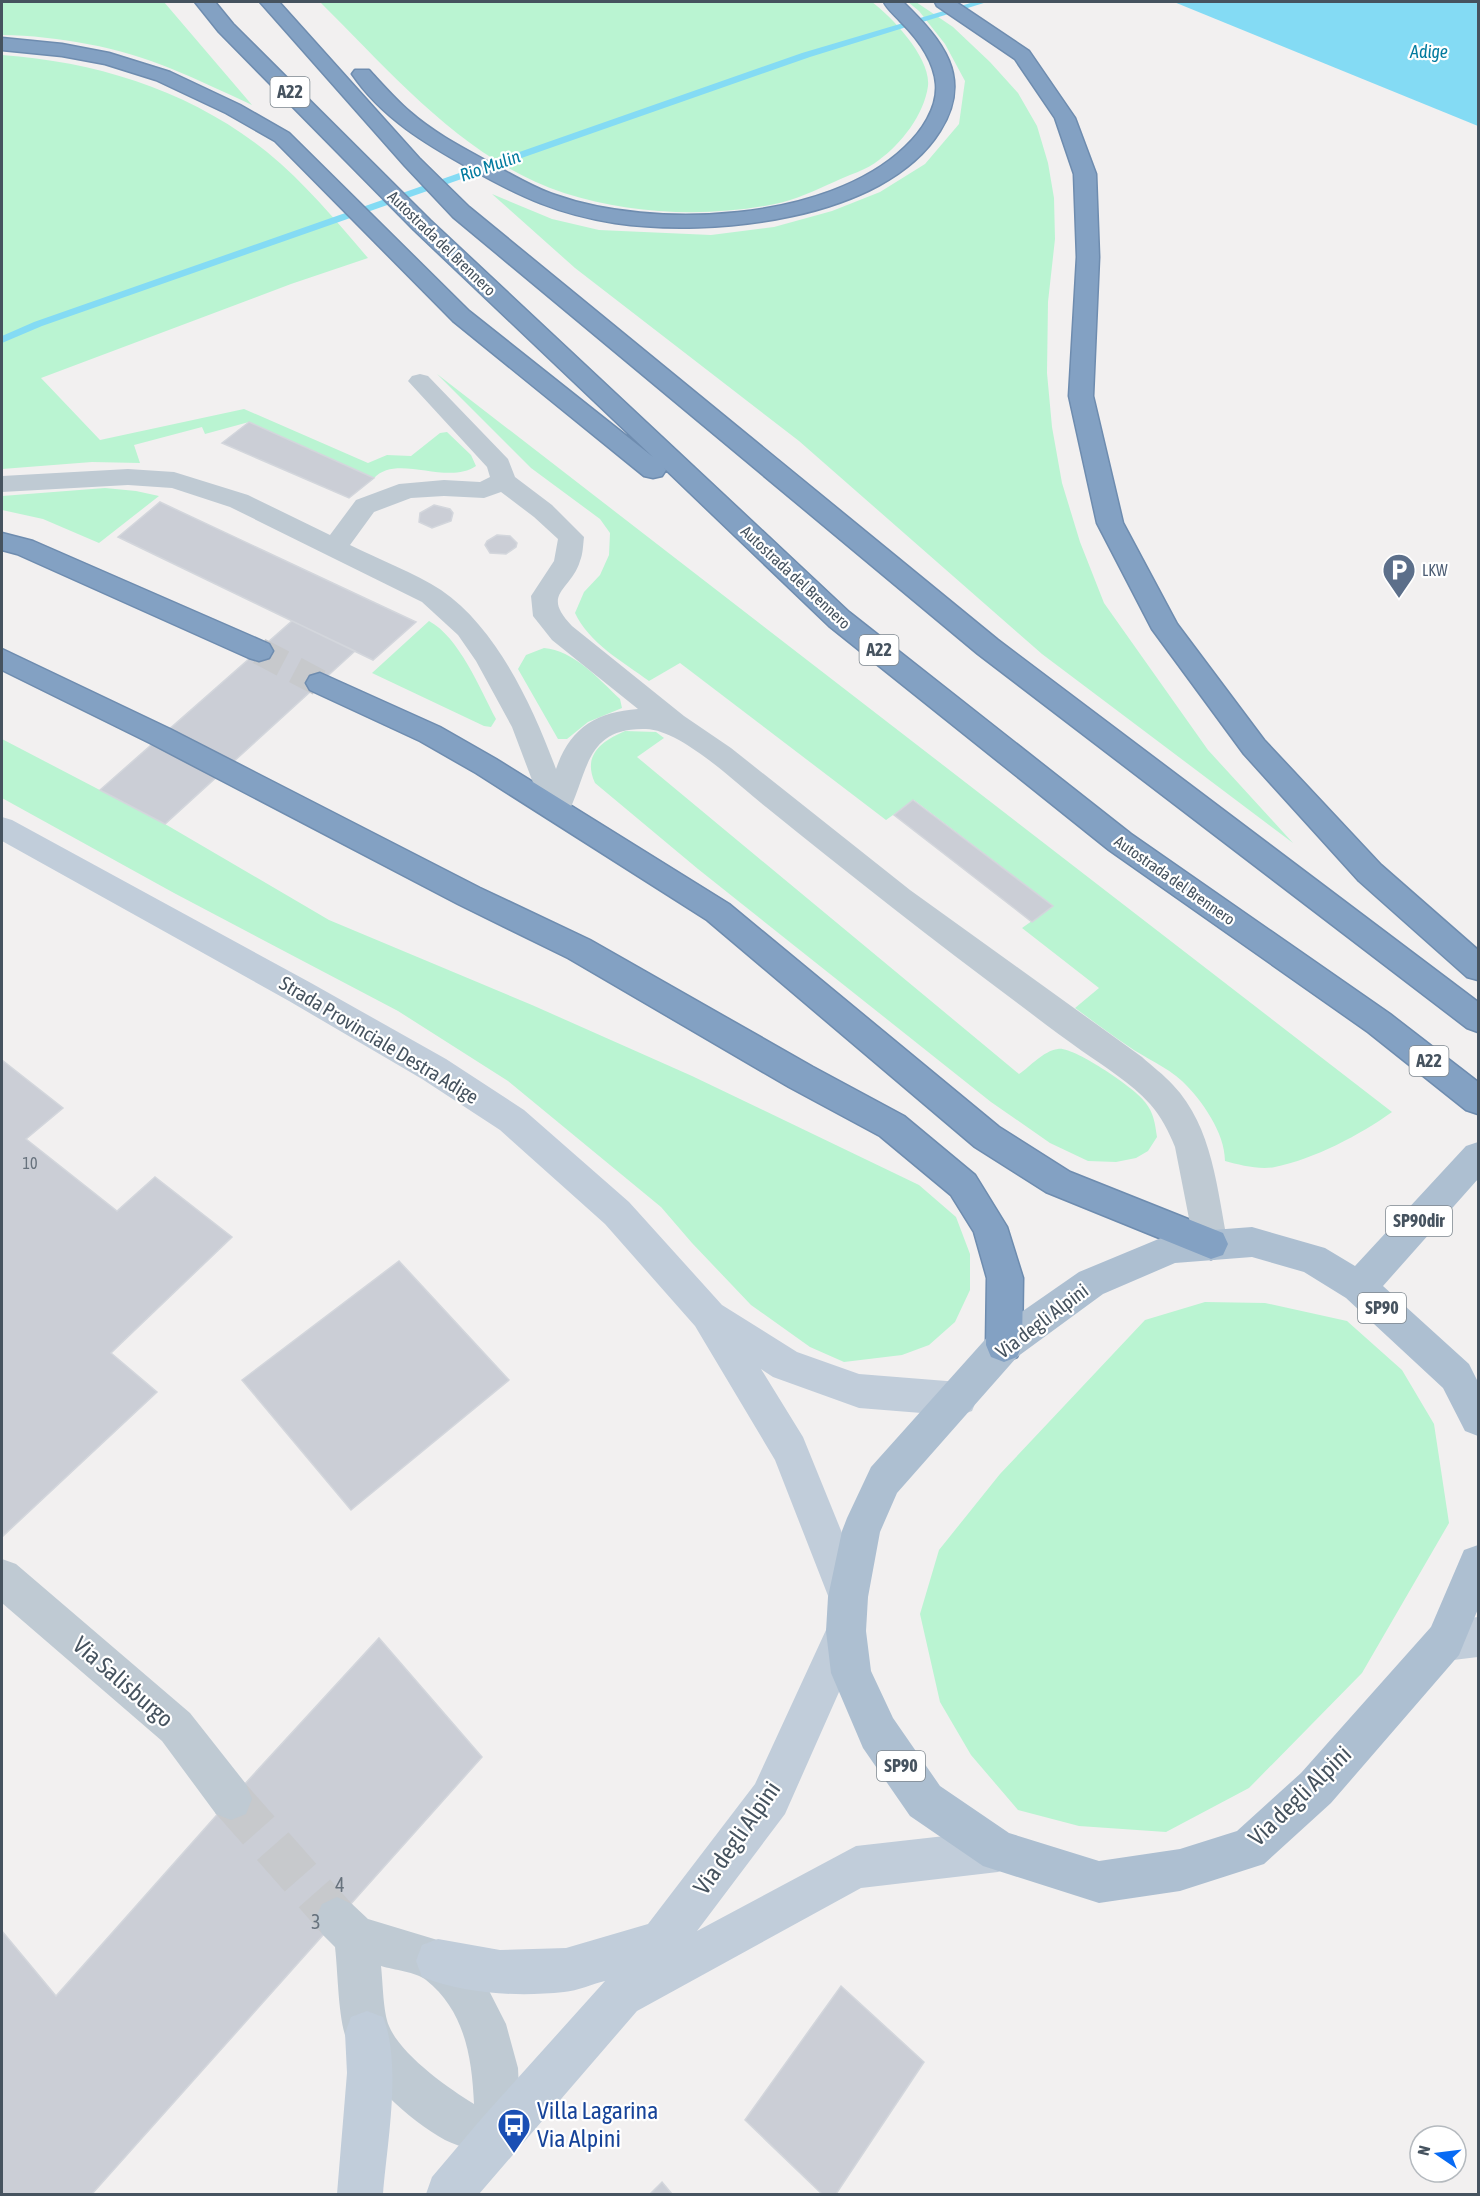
<svg xmlns="http://www.w3.org/2000/svg" width="1480" height="2196" font-family="'Asap Condensed',sans-serif">
<style>
.green{fill:#baf4d2}
.water{fill:#84dbf4}
.lines{fill:none;stroke-linecap:round;stroke-linejoin:round}
.stream{fill:#84dbf4;fill-rule:evenodd}
.building{fill:#cbced6;stroke:#d3d6dc;stroke-width:1.5}
.minor-tunnel{stroke:#c7c9cc;stroke-width:42;stroke-dasharray:42 21;stroke-linecap:butt}
.motorway-tunnel{stroke:#c7c9cc;stroke-width:27;stroke-dasharray:27 14;stroke-linecap:butt}
.motorway-casing{stroke:#6e8caf;stroke-width:3}
.service{fill:#bfcad3;fill-rule:evenodd}
.minor{fill:#bfcad3;fill-rule:evenodd}
.secondary{fill:#c1cdda;fill-rule:evenodd}
.primary{fill:#adbfd1;fill-rule:evenodd}
.motorway{fill:#83a1c3;fill-rule:evenodd}
.labels{text-anchor:middle;stroke-width:4.5;stroke-linejoin:round;paint-order:stroke}
.far-street-label{font-size:16px;fill:#46535f;stroke:#fff}
.far-service-label{font-size:16px;fill:#4e5e75;stroke:#fff;text-anchor:start}
.number-label{font-size:16px;fill:#67727d}
.far-water-label{font-size:18px;font-style:italic;fill:#037b9f;stroke:#fff}
.shield{fill:#fff;stroke:#7e878f;stroke-width:1.5}
.shield-label{font-size:18px;font-weight:bold;fill:#46535f}
.street-label{font-size:20px;fill:#46535f;stroke:#fff}
.near-number-label{font-size:20px;fill:#67727d}
.near-street-label{font-size:24px;fill:#46535f;stroke:#fff}
.near-transit-label{font-size:24px;fill:#164399;stroke:#fff;text-anchor:start}
</style>
<rect width="100%" height="100%" fill="#f2f0f0"/>
<path class="green" d="M 2,2 L 164,2 L 252,105 C 226,93 199,80 172,69 C 119,47 59,36 2,35 Z
M 320,2 L 872,2 C 892,17 931,58 928,86 C 924,115 901,144 879,160 C 867,170 848,175 834,182 C 816,190 795,200 775,204 C 706,218 631,214 564,193 C 464,160 392,73 320,2 Z
M 908,2 L 916,2 L 953,27 L 990,62 L 1018,93 L 1037,126 L 1048,163 L 1054,198 L 1055,239 L 1048,302 L 1047,373 L 1052,427 L 1062,483 L 1080,542 L 1104,603 L 1208,750 L 1293,843 L 1042,654 L 799,441 L 575,268 L 492,194 L 552,219 L 599,230 L 711,235 L 774,227 L 832,211 L 880,192 L 925,164 L 959,124 L 965,81 L 945,44 L 919,11 Z
M 2,55 C 98,62 191,91 267,152 C 305,183 337,222 368,258 L 291,284 L 41,378 L 100,440 L 244,409 L 368,463 L 387,455 L 411,456 L 440,433 L 447,432 L 471,455 L 476,466 C 447,486 397,453 374,478 L 249,422 L 205,434 L 202,427 L 134,445 L 140,463 L 92,462 L 2,469 Z
M 437,374 L 1392,1112 C 1360,1135 1314,1159 1275,1167 C 1259,1170 1240,1165 1225,1161 C 1225,1133 1202,1100 1182,1081 C 1167,1067 1145,1058 1128,1046 C 1110,1034 1093,1021 1075,1008 L 1099,988 L 1022,928 L 1053,906 L 914,800 L 886,820 L 680,663 L 649,681 C 623,662 589,643 575,613 L 584,592 L 600,575 L 609,555 L 610,533 L 600,519 L 531,468 Z
M 105,488 L 136,491 L 159,496 L 99,543 L 43,519 L 2,510 L 2,496 Z
M 429,621 C 459,637 480,689 496,719 L 491,727 L 484,726 L 372,673 Z
M 544,648 C 573,650 599,679 620,699 L 622,708 L 588,722 L 567,739 L 558,739 L 518,669 L 526,655 Z
M 625,731 L 656,732 L 664,738 L 637,757 L 1019,1074 C 1031,1066 1043,1051 1058,1049 C 1073,1046 1136,1089 1145,1102 C 1154,1113 1155,1124 1157,1137 L 1148,1151 L 1136,1158 L 1116,1162 L 1088,1161 L 1050,1143 L 991,1102 L 698,869 L 595,783 C 582,755 602,741 625,731 Z
M 2,739 L 165,824 L 329,920 L 532,1005 L 692,1076 L 919,1185 L 956,1217 L 970,1254 L 970,1290 L 955,1322 L 929,1345 L 902,1355 L 844,1362 L 810,1347 L 751,1305 L 692,1243 L 661,1207 L 508,1081 L 398,1011 L 174,893 L 2,798 Z
M 1205,1302 L 1265,1303 L 1347,1321 L 1402,1370 L 1434,1424 L 1449,1523 L 1362,1673 L 1249,1788 L 1166,1832 L 1079,1826 L 1018,1810 L 971,1755 L 940,1702 L 920,1614 L 939,1550 L 1000,1474 L 1145,1320 Z"/>
<path class="water" d="M 1174,2 L 1478,2 L 1478,126 Z"/>
<g class="lines">
<path class="stream" d="M 974,2 L 987,2 L 810,57 L 42,326 L 2,343 L 2,336 L 34,322 L 802,53 Z"/>
</g>
<path class="building" d="M 249,422 L 374,478 L 349,498 L 222,443 Z
M 160,502 L 416,622 L 373,660 L 118,537 Z
M 434,505 L 450,509 L 453,513 L 451,521 L 432,528 L 419,522 L 420,513 Z
M 497,535 L 510,536 L 517,543 L 516,547 L 506,554 L 490,553 L 485,545 L 487,541 Z
M 292,621 L 355,651 L 165,824 L 100,790 Z
M 913,800 L 1053,906 L 1032,922 L 894,815 Z
M 2,1060 L 63,1108 L 26,1139 L 117,1211 L 155,1177 L 232,1237 L 111,1353 L 157,1392 L 3,1536 L 2,1531 Z
M 399,1261 L 509,1380 L 351,1510 L 242,1380 Z
M 379,1638 L 482,1757 L 92,2194 L 2,2194 L 2,1931 L 56,1996 L 231,1799 Z
M 841,1986 L 924,2062 L 836,2194 L 822,2194 L 745,2120 Z
M 662,2182 L 672,2194 L 650,2194 Z"/>
<g class="lines">
<path class="minor-tunnel" d="M 231,1799 L 337,1919"/>
<path class="motorway-tunnel" d="M 259,651 L 320,683"/>
<defs>
<path id="motorway" d="M 195,2 L 215,2 L 233,24 L 430,220 L 849,612 L 1131,834 L 1390,1014 L 1478,1082 L 1478,1114 L 1466,1110 L 1368,1032 L 1109,850 L 829,626 L 664,468 L 666,470 L 662,476 L 653,478 L 644,476 L 453,321 L 275,141 L 226,113 L 156,80 L 105,64 L 62,56 L 2,50 L 2,38 L 62,44 L 109,53 L 170,72 L 240,105 L 289,133 L 469,311 L 653,457 L 414,230 L 219,32 Z
M 260,2 L 279,2 L 419,158 L 469,207 L 998,640 L 1478,1002 L 1478,1032 L 1467,1028 L 978,654 L 453,217 L 405,166 Z
M 884,2 L 903,2 C 942,40 974,77 940,131 C 884,221 710,237 615,223 C 558,214 521,197 471,169 C 426,144 382,118 352,74 L 355,70 L 369,70 C 382,84 395,99 410,112 C 435,134 465,149 494,165 C 514,176 534,188 555,195 C 653,230 827,222 905,147 C 921,132 938,108 936,84 C 934,60 917,38 901,22 C 895,15 887,9 884,2 Z
M 935,2 L 956,2 L 1029,51 L 1075,118 L 1096,174 L 1099,257 L 1093,396 L 1123,523 L 1177,624 L 1264,740 L 1381,865 L 1478,950 L 1478,980 L 1467,977 L 1359,881 L 1244,754 L 1152,629 L 1097,523 L 1069,396 L 1077,257 L 1074,174 L 1055,118 L 1015,59 L 937,6 Z
M 2,533 L 33,541 L 269,644 L 273,651 L 269,658 L 259,661 L 249,658 L 17,554 L 2,550 Z
M 2,649 L 170,729 L 480,888 L 590,940 L 813,1067 L 904,1116 L 975,1175 L 1007,1227 L 1023,1278 L 1022,1345 L 1017,1357 L 1004,1362 L 991,1357 L 986,1345 L 987,1278 L 974,1232 L 951,1195 L 880,1136 L 789,1087 L 568,958 L 458,904 L 150,743 L 2,670 Z
M 320,673 L 440,727 L 496,759 L 729,904 L 999,1127 L 1070,1172 L 1223,1233 L 1228,1244 L 1223,1255 L 1211,1259 L 1046,1192 L 975,1147 L 707,920 L 476,773 L 420,741 L 310,690 L 306,683 L 310,676 Z"/>
</defs>
<use href="#motorway" class="motorway-casing"/>
<path class="service" d="M 420,374 L 428,376 L 508,459 L 515,477 L 552,505 L 584,537 C 583,545 583,554 580,561 C 571,591 540,593 572,626 L 684,716 L 731,748 L 910,890 L 1142,1057 C 1152,1066 1164,1075 1173,1085 C 1213,1127 1217,1190 1228,1244 L 1223,1255 L 1211,1259 L 1199,1255 L 1194,1244 L 1175,1147 C 1169,1132 1161,1116 1150,1104 C 1131,1083 1105,1067 1082,1051 C 1061,1036 1041,1021 1020,1005 C 934,941 850,875 766,807 C 738,785 682,730 646,729 C 583,727 589,775 566,817 L 556,820 L 546,817 L 512,727 L 476,661 L 458,635 L 422,602 L 230,507 L 172,488 L 128,485 L 2,492 L 2,476 L 128,469 L 174,472 L 248,495 L 330,535 L 356,500 L 399,484 L 444,480 L 480,482 L 490,477 L 487,467 L 408,381 L 412,376 ZM 501,492 L 534,517 L 558,539 L 554,561 L 531,596 L 533,616 L 552,640 L 638,709 C 596,712 570,728 556,769 C 533,707 497,628 441,590 C 415,573 378,559 350,545 L 374,512 L 411,498 L 444,496 L 484,498 Z"/>
<path class="minor" d="M 2,1559 L 16,1564 L 190,1713 L 246,1784 L 252,1799 L 246,1814 L 231,1820 L 216,1814 L 162,1741 L 2,1603 Z
M 337,1897 L 352,1904 L 368,1919 L 454,1945 L 480,1973 L 506,2024 L 518,2068 L 521,2134 L 514,2150 L 498,2157 C 481,2152 461,2148 445,2140 C 410,2121 357,2073 345,2035 C 338,2011 338,1973 335,1947 L 322,1934 L 315,1919 L 322,1904 ZM 381,1966 C 394,1970 416,1972 426,1980 C 465,2011 472,2058 474,2104 C 448,2088 401,2055 389,2026 C 383,2012 383,1983 381,1966 Z"/>
<path class="secondary" d="M 2,817 L 12,820 L 311,983 L 446,1059 L 524,1110 L 629,1202 L 722,1305 L 797,1352 L 859,1374 L 959,1382 L 972,1387 L 977,1399 L 972,1411 L 959,1416 L 859,1408 L 773,1377 L 761,1369 L 803,1437 L 868,1597 L 862,1611 L 854,1614 L 860,1617 L 866,1631 L 785,1814 L 697,1931 L 856,1846 L 998,1830 L 1013,1836 L 1019,1851 L 1013,1866 L 998,1872 L 861,1888 L 637,2011 L 479,2194 L 426,2194 L 432,2177 L 482,2118 L 605,1981 C 592,1984 578,1991 564,1992 C 518,1997 466,1994 422,1977 L 416,1961 L 422,1945 L 438,1939 L 500,1950 L 566,1948 L 648,1924 L 755,1784 L 832,1617 L 840,1613 L 834,1611 L 775,1460 L 695,1326 L 605,1224 L 500,1130 L 422,1079 L 289,1001 L 2,841 Z
M 1478,1617 L 1478,1657 L 1445,1661 L 1431,1655 L 1425,1641 L 1431,1627 L 1445,1621 Z
M 367,2011 L 383,2017 C 402,2064 387,2143 383,2194 L 337,2194 L 347,2073 L 345,2033 L 351,2017 Z"/>
<path class="primary" d="M 1478,1142 L 1478,1179 L 1383,1286 L 1469,1364 L 1478,1382 L 1478,1436 L 1465,1431 L 1443,1388 L 1346,1298 L 1304,1272 L 1252,1257 L 1175,1263 L 1103,1294 L 1017,1357 L 897,1493 L 880,1532 L 868,1597 L 866,1631 L 871,1671 L 893,1718 L 940,1786 L 1009,1833 L 1099,1861 L 1180,1849 L 1237,1831 L 1301,1773 L 1431,1627 L 1464,1550 L 1478,1545 L 1478,1609 L 1459,1655 L 1331,1803 L 1264,1864 L 1180,1891 L 1099,1903 L 983,1866 L 910,1816 L 863,1748 L 837,1687 L 831,1673 L 826,1631 L 828,1597 L 842,1531 L 847,1518 L 871,1467 L 991,1333 L 1079,1272 L 1173,1233 L 1252,1227 L 1325,1248 L 1355,1266 L 1466,1146 Z"/>
<use href="#motorway" class="motorway"/>
</g>
<defs>
<symbol id="parking-pin" viewBox="-11 -11 22 30"><path d="M0 17L-7.5 6A9.5 9.5 0 1 1 7.5 6Z" fill="#5c6f8a" stroke="#fff"/><path d="M-3.5-5.5H1a3.5 3.5 0 0 1 0 7H-1V5.5H-3.5ZM-1-3.4V-.6H.8a1.4 1.4 0 0 0 0-2.8Z" fill="#fff"/></symbol>
<symbol id="bus-pin" viewBox="-11 -11 22 30"><path d="M0 17L-7.5 6A9.5 9.5 0 1 1 7.5 6Z" fill="#1a4fb4" stroke="#fff"/><path d="M-5-6H5V4H4V6H2V4H-2V6H-4V4H-5ZM-3.5-4V0h7V-4ZM-3.5 1.2v1.5H-2V1.2ZM2 1.2v1.5H3.5V1.2Z" fill="#fff"/></symbol>
</defs>
<g fill-rule="evenodd">
<use href="#parking-pin" x="1380" y="551" width="38" height="52"/>
<use href="#bus-pin" x="495" y="2106" width="38" height="52"/>
</g>
<g class="labels">
<g class="far-street-label">
<text transform="translate(442 243) rotate(44)" y="6">Autostrada del Brennero</text>
<text transform="translate(796 577) rotate(43)" y="6">Autostrada del Brennero</text>
<text transform="translate(1175 880) rotate(35)" y="6">Autostrada del Brennero</text>
</g>
<g class="far-service-label">
<text x="1422" y="576">LKW</text>
</g>
<g class="number-label">
<text x="30" y="1169">10</text>
</g>
<g class="far-water-label">
<text x="1429" y="58">Adige</text>
<text transform="translate(490 166) rotate(-19)" y="6">Rio Mulin</text>
</g>
<g class="shield">
<rect x="270.5" y="77" width="39" height="30" rx="4.5"/>
<rect x="859.5" y="635" width="39" height="30" rx="4.5"/>
<rect x="1409.5" y="1046" width="39" height="30" rx="4.5"/>
<rect x="1386" y="1206" width="66" height="30" rx="4.5"/>
<rect x="1358" y="1293" width="48" height="30" rx="4.5"/>
<rect x="877" y="1751" width="48" height="30" rx="4.5"/>
</g>
<g class="shield-label">
<text x="290" y="98">A22</text>
<text x="879" y="656">A22</text>
<text x="1429" y="1067">A22</text>
<text x="1419" y="1227">SP90dir</text>
<text x="1382" y="1314">SP90</text>
<text x="901" y="1772">SP90</text>
</g>
<g class="street-label">
<text transform="translate(379 1040) rotate(31)" y="7">Strada Provinciale Destra Adige</text>
<text transform="translate(1042 1321) rotate(-37)" y="7">Via degli Alpini</text>
</g>
<g class="near-number-label">
<text x="340" y="1892">4</text>
<text x="316" y="1929">3</text>
</g>
<g class="near-street-label">
<text transform="translate(123 1682) rotate(41)" y="8">Via Salisburgo</text>
<text transform="translate(1300 1796) rotate(-44)" y="8">Via degli Alpini</text>
<text transform="translate(737 1838) rotate(-55)" y="8">Via degli Alpini</text>
</g>
<g class="near-transit-label">
<text x="537" y="2119">Villa Lagarina<tspan x="537" dy="28">Via Alpini</tspan></text>
</g>
</g>
<rect width="1480" height="2196" fill="none" stroke="#46535f" stroke-width="6"/>
<g transform="translate(1438 2154) rotate(284)"><circle r="28" fill="#ffffff" stroke="#b5babf" stroke-width="1.5"/>
<path d="M0-4.5L10 22L0 15L-10 22Z" fill="#086bf4"/>
<text y="-9" font-size="16" font-weight="bold" text-anchor="middle" fill="#46535f">N</text>
</g>
</svg>
